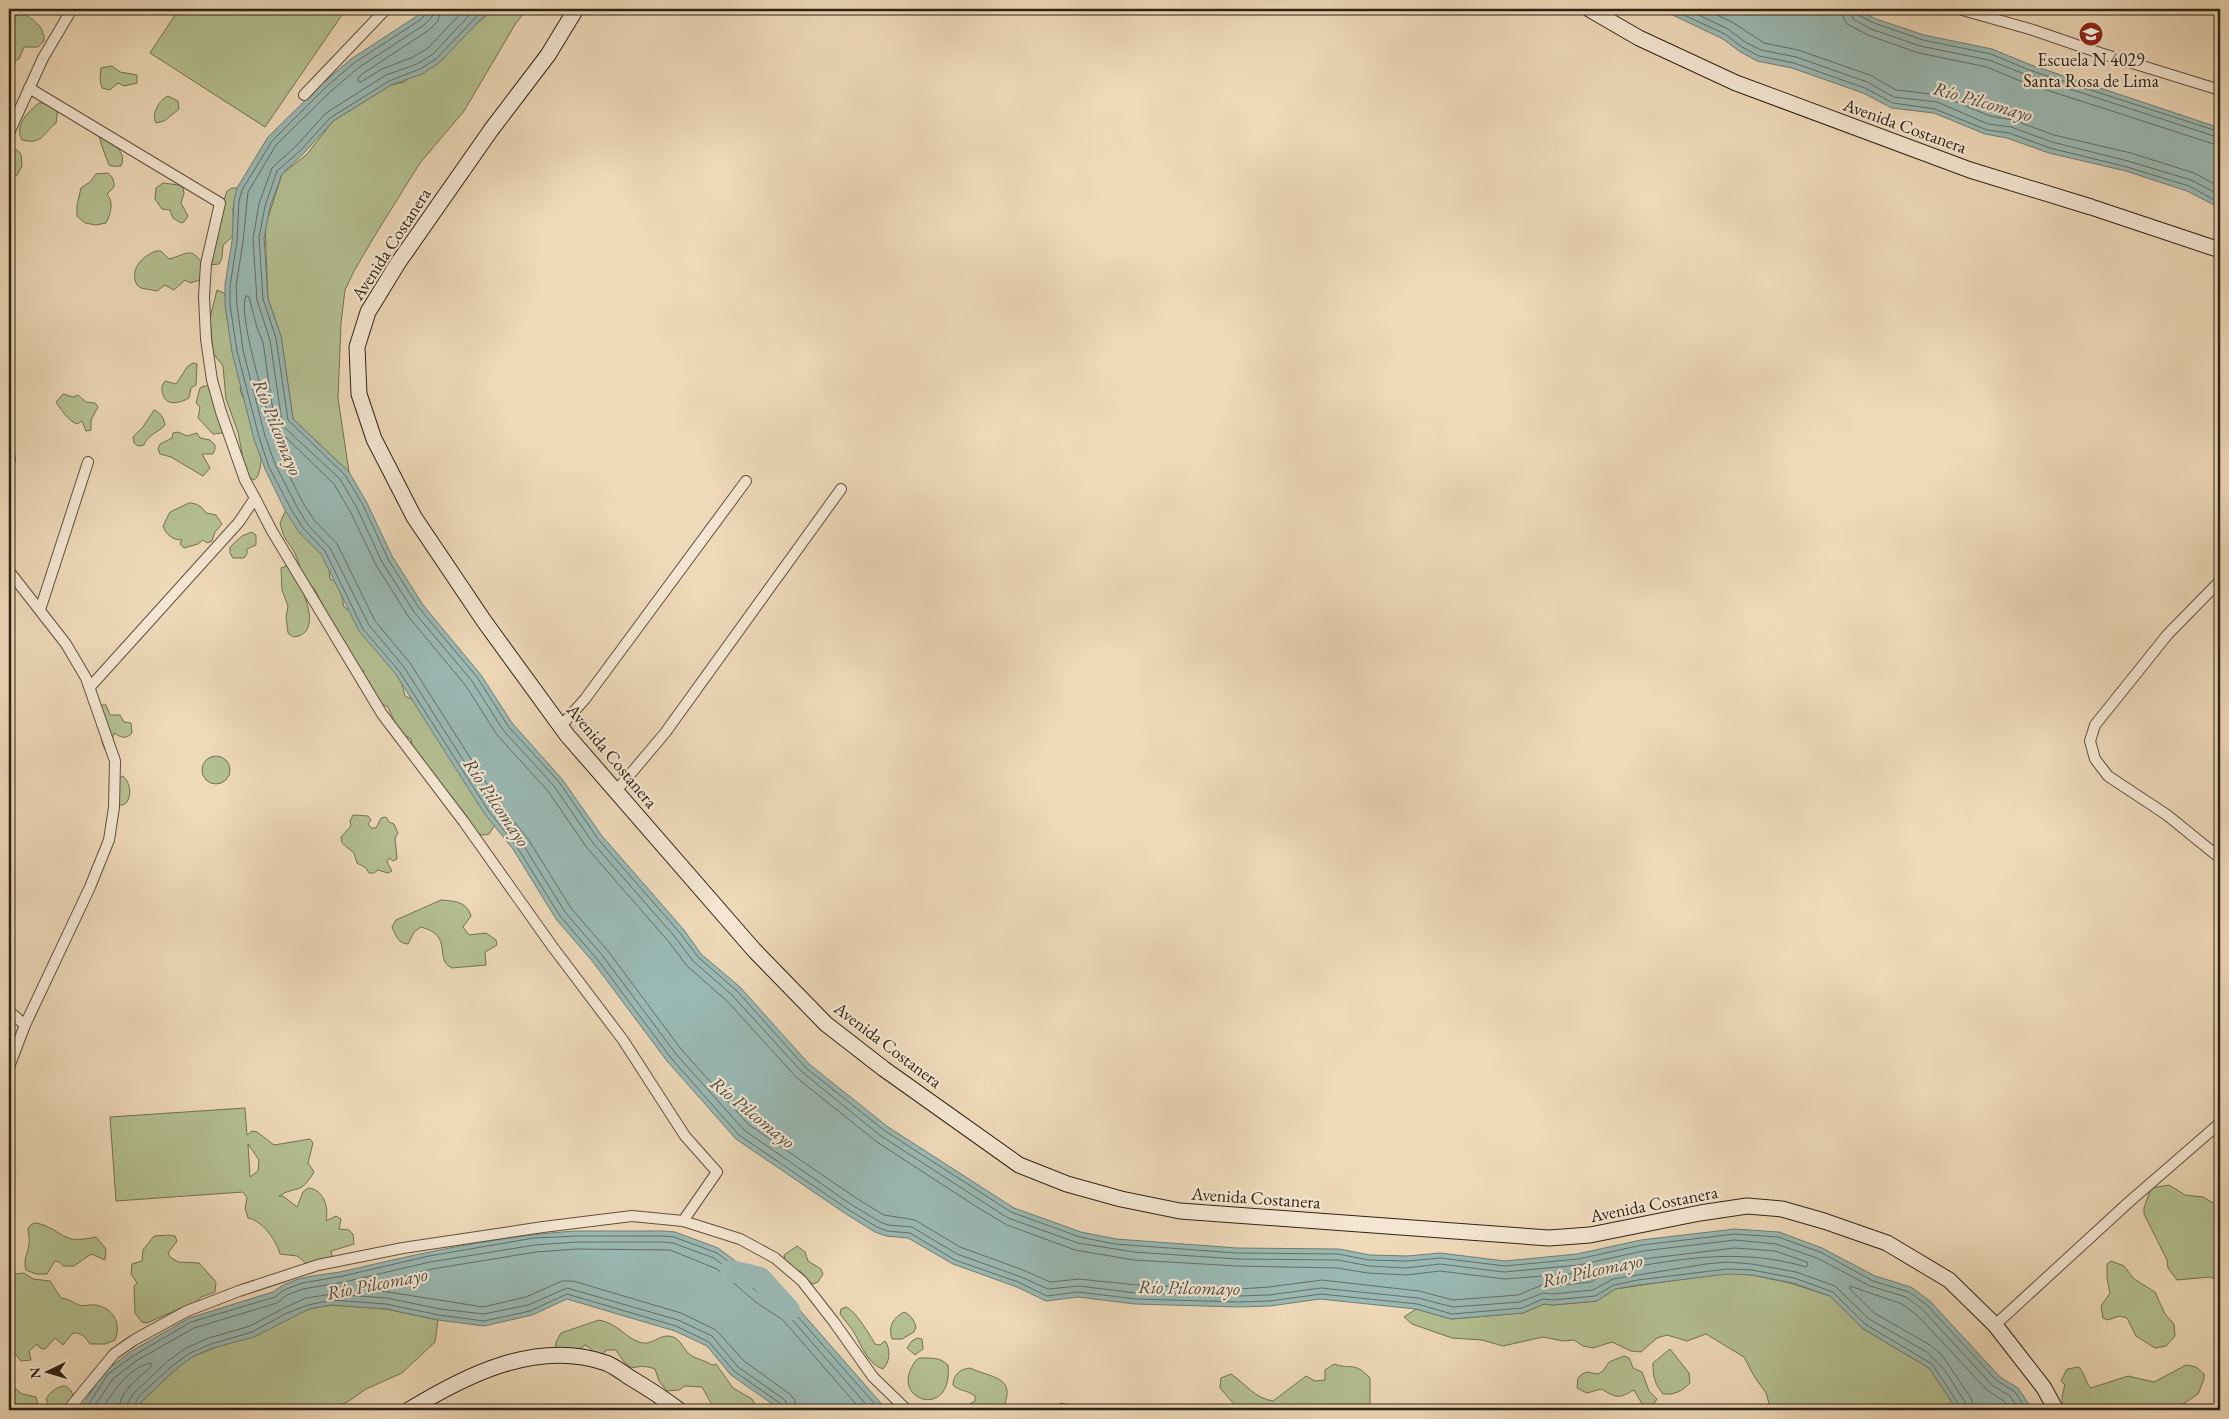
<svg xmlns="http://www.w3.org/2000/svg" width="2229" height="1419" font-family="'EB Garamond',serif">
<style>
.green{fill:#b4c092;stroke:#727153;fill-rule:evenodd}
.water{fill:#9ab9b4;stroke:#6f7d74}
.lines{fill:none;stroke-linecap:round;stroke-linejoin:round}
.shore{stroke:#646e64;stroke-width:1}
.river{stroke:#9ab9b4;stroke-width:22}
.street-casing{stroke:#5f503d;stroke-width:12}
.secondary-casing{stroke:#2f2214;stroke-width:17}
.street{stroke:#f4e6d2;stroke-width:10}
.secondary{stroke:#f4e6d2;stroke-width:15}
.labels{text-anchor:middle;stroke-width:4.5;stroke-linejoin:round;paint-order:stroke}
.poi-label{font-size:18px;fill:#2f2214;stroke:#f4e6d2}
.street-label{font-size:18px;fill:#2f2214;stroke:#f4e6d2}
.water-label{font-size:19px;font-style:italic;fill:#4f4f44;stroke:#f4e6d2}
</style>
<rect width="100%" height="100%" fill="#eed9b9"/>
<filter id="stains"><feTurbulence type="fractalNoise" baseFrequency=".004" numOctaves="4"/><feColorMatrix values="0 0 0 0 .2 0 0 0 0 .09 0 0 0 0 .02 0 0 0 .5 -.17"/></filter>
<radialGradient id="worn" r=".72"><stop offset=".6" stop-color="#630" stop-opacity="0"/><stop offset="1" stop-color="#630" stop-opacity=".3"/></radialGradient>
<path class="green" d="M 179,9 L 346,9 L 265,127 L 150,53 Z
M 487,9 L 527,9 L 516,23 L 464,111 L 420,163 L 377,232 L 354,271 L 345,290 L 341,323 L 338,398 L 349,472 L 293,419 L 281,336 L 268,299 L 265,227 L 282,174 L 307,154 L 333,121 L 391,85 L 404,82 L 486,16 Z
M 21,12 C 32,19 45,26 44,41 L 38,47 L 24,47 L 19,59 L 9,63 L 9,22 Z
M 112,66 L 120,72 L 137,75 L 137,83 L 124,86 L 118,83 L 110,90 L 102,88 L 100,80 L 101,68 Z
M 168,96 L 178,101 L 179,109 L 164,121 L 156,123 C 151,114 159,100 168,96 Z
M 39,103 L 50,103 L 58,108 L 56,123 C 42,134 43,145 22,140 C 14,125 28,112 39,103 Z
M 99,134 C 110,141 128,151 121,166 C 117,166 112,167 109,165 C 108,163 98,137 99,134 Z
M 12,150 L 17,150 L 21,154 L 22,166 L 17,175 L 9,178 L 9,151 Z
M 108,173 C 113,177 114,180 114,187 L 107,194 C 114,203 111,213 106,223 L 96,225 L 85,223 L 77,216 L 77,205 L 81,188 L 90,182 L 96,174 Z
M 163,183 L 179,185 L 183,188 L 184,193 L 181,203 L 188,216 L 184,222 L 181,223 L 173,218 L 170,210 L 162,209 L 155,199 L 156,188 Z
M 232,188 L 238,188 L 233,209 L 234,235 L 223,245 L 222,258 L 219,264 L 208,265 L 221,222 L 222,206 L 227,191 Z
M 156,251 L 161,251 L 169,259 C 186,255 191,245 203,265 L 200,280 L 190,283 L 185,280 L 174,290 L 165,285 L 157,291 L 141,288 L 137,285 C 129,270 142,256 156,251 Z
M 217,290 L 224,293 L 228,300 L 244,385 L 240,388 C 242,400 248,403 254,412 C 261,423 266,474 254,480 L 251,479 L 245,469 L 238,432 L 226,399 L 223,366 L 213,353 L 210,318 Z
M 193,363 L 197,364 L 196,385 L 191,388 L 189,398 C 175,406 161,405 162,386 L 165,381 L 176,384 L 188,366 Z
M 204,386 L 210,386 L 228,417 L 230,426 L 223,433 L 213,434 L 198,418 L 200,407 L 196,403 L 200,388 Z
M 63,394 L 73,397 L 78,395 L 86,402 L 95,403 L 98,407 L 91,420 L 91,430 L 86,431 L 82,421 L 77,424 C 69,421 61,410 56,402 Z
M 154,410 C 160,412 164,418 165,425 C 158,433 148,434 144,445 L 138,446 L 134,443 L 133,437 L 143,427 Z
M 178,432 L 187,436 L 197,433 L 200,438 L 210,440 L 215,445 L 215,449 L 213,454 L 202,454 L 210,468 L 203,476 L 171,457 L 160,454 L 158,449 L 160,444 L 172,438 L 173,433 Z
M 9,436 L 13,440 C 11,448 17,454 15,462 L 9,467 Z
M 189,503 C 196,503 202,506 206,513 L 216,515 L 222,524 L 215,532 L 212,541 L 207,543 L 203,540 L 198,544 L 184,548 L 180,544 L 182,540 C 173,540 166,535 163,526 L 170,512 Z
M 287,507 L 328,561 L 330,579 C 343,584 341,596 344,607 L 356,614 L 401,680 L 405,696 L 416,701 L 495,825 L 489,834 C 474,839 468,823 463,811 L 458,809 L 436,776 L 421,770 L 415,760 L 411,739 L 399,732 L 388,707 L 381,704 L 363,674 L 364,671 L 359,669 L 343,639 L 338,635 L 314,588 L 304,582 C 301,571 298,558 292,548 C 285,539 283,535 280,523 Z
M 9,516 L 15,524 L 13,537 L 9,541 Z
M 252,532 L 256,535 L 256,545 L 247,549 L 247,554 L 244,558 L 233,558 L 230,553 L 230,547 L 242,536 Z
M 286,566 C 300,578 327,635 293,637 L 288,633 L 286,617 L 288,606 L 282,590 L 281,568 Z
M 101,705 L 106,705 L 110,715 L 120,715 L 124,722 L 131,723 L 132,733 C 126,740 120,737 114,733 L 109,752 L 105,750 L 102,742 Z
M202 770a14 14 0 1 1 28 0a14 14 0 1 1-28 0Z
M 123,776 C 130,782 132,794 127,802 L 123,805 L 117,805 L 115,780 Z
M 353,815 L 368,816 L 371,820 L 368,824 L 371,828 L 376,828 L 381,818 L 386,817 L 389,822 L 394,824 L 398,833 L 395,838 L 397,859 L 393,861 L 389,858 L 387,862 L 392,871 L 388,873 L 378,870 L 374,873 L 369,873 L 366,868 L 357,863 L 354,853 L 342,843 L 341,837 L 351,826 L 350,821 Z
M 441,900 C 455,901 467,902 471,916 L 463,927 L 469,935 L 486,933 L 496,940 L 497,945 L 485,952 L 486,965 L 452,968 C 433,960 455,936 421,927 L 414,932 L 408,944 C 399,944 396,936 392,927 L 396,920 Z
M 245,1108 L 247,1135 L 252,1131 L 257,1132 L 274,1145 L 310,1139 L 313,1143 L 308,1163 L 314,1172 C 300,1196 296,1185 279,1196 L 283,1196 L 297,1207 L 303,1192 L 308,1188 C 324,1189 329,1208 326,1221 L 336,1216 L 341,1219 L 339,1229 L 349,1230 L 353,1234 L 354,1244 L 331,1251 C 334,1259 331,1262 325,1269 C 309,1273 308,1263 297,1256 L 280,1254 C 276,1240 263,1221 248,1218 L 245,1208 L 247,1198 L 243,1192 L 116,1201 L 110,1117 ZM 248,1144 L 259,1160 L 258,1171 L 250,1177 Z
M 2169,1185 L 2185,1195 L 2203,1197 L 2220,1207 L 2220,1281 L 2210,1277 L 2177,1280 L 2168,1268 L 2167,1260 L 2144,1214 L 2144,1208 L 2151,1188 Z
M 37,1223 C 66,1231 60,1245 96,1237 L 106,1249 L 105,1260 L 91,1254 L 74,1266 L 63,1266 L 60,1262 L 55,1261 L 47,1274 L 36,1274 L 26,1270 C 23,1260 27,1255 29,1245 C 30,1240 28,1233 28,1228 L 32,1224 Z
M 170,1235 L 175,1236 L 177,1241 L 168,1253 L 170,1257 L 178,1262 L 199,1263 L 216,1282 L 215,1292 L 201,1297 L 191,1307 L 181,1308 L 147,1323 L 142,1322 L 135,1313 L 134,1286 L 137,1283 L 131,1274 L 132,1264 L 142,1261 L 143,1250 L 154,1236 Z
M 797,1246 L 805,1252 L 808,1261 L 821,1269 L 823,1274 L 818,1282 L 813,1284 C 807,1281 806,1275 801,1272 C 793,1267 785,1266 784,1255 Z
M 2111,1261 L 2124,1266 L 2134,1279 L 2155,1292 L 2165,1314 L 2174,1324 L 2175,1336 L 2166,1346 L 2155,1348 L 2136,1336 L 2127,1318 L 2120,1316 L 2107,1320 L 2103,1318 L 2101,1306 L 2110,1293 L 2107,1278 L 2107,1264 Z
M 24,1273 L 33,1279 L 50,1281 L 61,1298 C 69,1299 72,1302 79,1305 C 84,1307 90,1304 95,1305 C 113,1307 122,1324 115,1340 L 105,1344 L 90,1344 C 86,1338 81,1332 73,1333 L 63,1345 L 55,1338 L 45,1349 L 40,1348 L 37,1344 L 29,1351 L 31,1360 L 21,1361 L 9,1346 L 9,1275 Z
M 1725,1273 L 1752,1275 L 1790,1283 L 1830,1296 L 1862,1328 L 1929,1368 L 1957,1410 L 1771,1410 L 1766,1393 L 1754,1376 L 1744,1357 L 1706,1334 L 1687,1341 L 1667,1335 L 1657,1338 L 1641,1352 L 1631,1351 L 1612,1342 L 1593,1348 L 1583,1346 L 1574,1340 L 1563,1341 L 1543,1337 L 1503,1346 L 1482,1340 L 1452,1338 L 1412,1324 L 1404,1317 L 1416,1309 L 1451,1319 L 1523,1313 L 1544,1304 L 1553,1305 L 1597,1301 L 1615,1289 Z
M 331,1305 L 386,1309 L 438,1320 L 435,1342 L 402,1373 L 366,1389 L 349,1401 L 329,1410 L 137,1410 L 142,1401 L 175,1370 L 192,1357 L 309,1309 Z
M 846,1307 C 855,1310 870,1335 875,1344 L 880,1345 L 885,1341 C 891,1349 890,1362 883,1369 C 868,1364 862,1347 855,1334 C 851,1327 845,1321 840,1314 L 841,1309 Z
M 904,1312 C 911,1315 914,1320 916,1327 L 914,1332 L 902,1339 L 892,1339 C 888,1326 893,1318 904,1312 Z
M 599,1320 C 619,1324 623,1336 639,1342 C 651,1347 658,1335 669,1336 C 681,1338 681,1346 688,1353 C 694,1359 705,1360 712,1365 L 716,1364 L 733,1388 L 752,1399 L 758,1410 L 715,1410 L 702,1387 L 685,1386 L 679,1390 L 667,1391 L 659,1381 L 655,1369 C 631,1360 635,1380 616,1350 L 607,1350 L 602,1354 L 593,1352 L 590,1348 L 585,1345 L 577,1351 L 555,1350 L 556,1342 L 561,1333 Z
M 917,1338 L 922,1339 L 923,1349 L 915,1355 L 907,1348 L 912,1341 Z
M 1670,1349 L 1689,1373 L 1690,1383 C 1682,1391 1675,1395 1663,1394 C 1654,1383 1653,1376 1653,1363 Z
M 1624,1356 L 1629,1358 L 1633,1368 L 1642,1372 L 1649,1391 L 1657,1399 L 1651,1408 L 1645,1409 L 1634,1390 C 1618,1399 1617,1398 1601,1389 L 1587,1393 L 1577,1388 L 1578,1378 L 1582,1374 L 1587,1372 L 1598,1374 L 1603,1371 L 1609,1362 Z
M 919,1358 C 930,1358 940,1357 948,1365 C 953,1418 897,1402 910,1371 C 913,1365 914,1361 919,1358 Z
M 1334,1364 C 1351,1370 1354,1361 1370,1378 L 1370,1410 L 1234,1410 L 1234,1404 L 1220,1388 L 1221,1378 L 1231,1374 C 1246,1384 1254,1398 1273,1401 L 1306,1376 L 1315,1381 L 1325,1380 L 1325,1370 Z
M 2186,1365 L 2196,1367 L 2204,1374 L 2204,1379 L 2198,1394 L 2174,1410 L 2130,1410 L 2119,1405 L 2108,1410 L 2064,1410 C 2061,1401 2062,1394 2065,1385 L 2061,1381 L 2067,1369 L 2079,1367 C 2085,1374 2086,1384 2091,1388 L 2128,1376 L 2154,1382 Z
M 970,1368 C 991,1378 1016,1376 1004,1406 L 1005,1410 L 950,1410 L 951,1407 L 956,1406 L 959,1410 L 975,1401 L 975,1396 C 968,1390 958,1391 953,1385 C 953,1375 960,1369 970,1368 Z
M 65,1386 C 76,1392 73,1400 71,1410 L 50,1410 L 46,1399 C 51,1391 56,1387 65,1386 Z
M 16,1389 L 22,1394 L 36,1397 L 38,1404 L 19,1404 L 9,1407 L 9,1394 Z
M 1061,1403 L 1071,1405 L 1077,1410 L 1050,1410 Z"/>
<path class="water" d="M 9,9 L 32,9 L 21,12 L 9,22 Z
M 425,9 L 487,9 L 484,16 L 439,63 L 422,74 L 391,85 L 333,121 L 304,153 L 282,174 L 270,207 L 264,238 L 268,299 L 281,336 L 293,419 L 349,472 L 367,503 L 392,556 L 423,605 L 481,675 L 512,723 L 562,779 L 602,836 L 684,930 L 701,954 L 740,987 L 809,1064 L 888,1127 L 1014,1208 L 1081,1232 L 1116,1239 L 1237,1248 L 1339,1249 L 1370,1255 L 1407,1256 L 1440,1253 L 1505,1261 L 1577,1254 L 1641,1240 L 1735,1229 L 1779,1232 L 1822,1248 L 1875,1276 L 1911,1287 L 1930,1301 L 2000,1377 L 2018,1388 L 2033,1410 L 1957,1410 L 1929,1368 L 1862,1328 L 1830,1296 L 1793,1283 L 1752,1275 L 1727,1274 L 1638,1285 L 1615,1289 L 1597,1301 L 1553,1305 L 1544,1304 L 1523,1313 L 1451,1319 L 1416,1309 L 1320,1299 L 1270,1306 L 1239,1307 L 1135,1304 L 1078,1297 L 1046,1301 L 1017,1287 L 953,1264 L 908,1238 L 886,1236 L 875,1232 L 846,1214 L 736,1139 L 667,1061 L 593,962 L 556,919 L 513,849 L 484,813 L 395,673 L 359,631 L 321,554 L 299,532 L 286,512 L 265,469 L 254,439 L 232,352 L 225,305 L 225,285 L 232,241 L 234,200 L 237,188 L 268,137 L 323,83 L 351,59 L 417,16 Z
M 1660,9 L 1856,9 L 1876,19 L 1924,35 L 1992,49 L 2031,65 L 2220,128 L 2220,208 L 2187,191 L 2126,171 L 2049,153 L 2007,138 L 1985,134 L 1934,113 L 1892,108 L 1863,93 L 1792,68 L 1757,61 L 1739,51 L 1723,39 Z
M 576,1231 L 664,1231 L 675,1232 L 718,1248 L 796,1306 L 887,1410 L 781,1410 L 731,1375 L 707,1346 L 675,1331 L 567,1299 L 532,1315 L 484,1326 L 438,1320 L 386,1309 L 331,1305 L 309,1309 L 254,1337 L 213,1348 L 192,1357 L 175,1370 L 142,1401 L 137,1410 L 79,1410 L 105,1371 L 130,1352 L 189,1318 L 273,1292 C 294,1275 320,1276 345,1271 C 421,1253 498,1236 576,1231 Z"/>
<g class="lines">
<path class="shore" d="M 428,9 L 427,13 L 420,20 L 354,63 L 326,87 L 272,141 L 242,190 L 239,201 L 237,241 L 230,286 L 230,305 L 237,351 L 259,437 L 269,467 L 291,509 L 303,528 L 325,551 L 363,629 L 399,671 L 488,810 L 517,847 L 560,916 L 597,959 L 671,1058 L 739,1135 L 849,1210 L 877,1227 L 887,1231 L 910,1233 L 955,1260 L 1018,1282 L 1047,1296 L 1078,1292 L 1136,1299 L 1239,1302 L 1270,1301 L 1321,1294 L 1417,1304 L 1452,1314 L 1522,1308 L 1543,1299 L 1553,1300 L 1595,1296 L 1614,1285 L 1638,1280 L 1727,1269 L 1752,1270 L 1794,1278 L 1833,1292 L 1865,1324 L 1932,1364 L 1960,1406 L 1961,1410
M 434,9 L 432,17 L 424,25 L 358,68 L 330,92 L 276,145 L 248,192 L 243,242 L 236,286 L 237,305 L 243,350 L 265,436 L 275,464 L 297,507 L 308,525 L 330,548 L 369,625 L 404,667 L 493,807 L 522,843 L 565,912 L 602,955 L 676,1054 L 744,1130 L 852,1205 L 880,1222 L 888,1225 L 912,1227 L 957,1254 L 1021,1277 L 1048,1289 L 1079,1286 L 1136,1293 L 1239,1296 L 1269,1295 L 1321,1288 L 1418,1298 L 1453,1307 L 1520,1302 L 1543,1293 L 1553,1294 L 1593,1290 L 1613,1279 L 1706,1264 L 1727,1262 L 1752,1264 L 1796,1272 L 1835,1286 L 1869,1319 L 1927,1352 L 1944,1369 L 1965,1402 L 1967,1410
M 441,9 L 438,21 L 429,30 L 362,74 L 358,78 L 358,81 L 361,82 L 382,69 L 413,57 L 428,48 L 465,9
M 475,9 L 433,54 L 417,64 L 386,75 L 326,113 L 297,145 L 272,168 L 259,204 L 253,239 L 257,300 L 270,340 L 282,422 L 285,428 L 340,479 L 357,508 L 382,562 L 414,612 L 472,681 L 503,730 L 554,786 L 593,843 L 675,937 L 693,961 L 732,995 L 802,1072 L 881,1136 L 1008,1218 L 1078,1243 L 1134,1252 L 1237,1259 L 1338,1260 L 1369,1266 L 1406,1268 L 1440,1264 L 1504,1272 L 1579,1265 L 1643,1251 L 1735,1240 L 1776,1244 L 1817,1258 L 1870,1286 L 1906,1297 L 1922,1309 L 1992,1385 L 2010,1396 L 2019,1410
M 482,9 L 479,14 L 436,59 L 420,69 L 389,81 L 330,118 L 301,150 L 277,171 L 265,206 L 259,238 L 263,299 L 276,338 L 288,420 L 345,475 L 363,505 L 388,559 L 419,608 L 477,677 L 508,726 L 559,782 L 598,839 L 680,933 L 698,957 L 737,991 L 806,1068 L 885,1131 L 1011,1212 L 1080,1237 L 1115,1244 L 1237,1253 L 1338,1254 L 1369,1260 L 1407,1261 L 1440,1258 L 1505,1266 L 1578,1259 L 1642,1245 L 1735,1234 L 1778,1237 L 1820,1252 L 1873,1281 L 1909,1292 L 1927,1305 L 1996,1380 L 2015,1392 L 2027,1410
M 1671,9 L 1725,34 L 1742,47 L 1759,56 L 1794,63 L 1865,88 L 1893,103 L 1935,109 L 1987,130 L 2009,133 L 2050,148 L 2127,167 L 2189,186 L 2220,203
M 1686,9 L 1728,29 L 1745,42 L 1761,50 L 1796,57 L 1867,82 L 1894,97 L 1937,102 L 1988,124 L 2011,127 L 2052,142 L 2128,161 L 2191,180 L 2220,195
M 1704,9 L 1732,22 L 1764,43 L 1798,50 L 1870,75 L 1896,90 L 1939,95 L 1990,116 L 2013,120 L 2054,135 L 2131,153 L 2194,173 L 2220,187
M 1842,9 L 1843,17 L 1847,24 L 1870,36 L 1919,53 L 1987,67 L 2025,83 L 2220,146
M 1849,9 L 1853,19 L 1871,29 L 1920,46 L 1989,60 L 2027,75 L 2220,138
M 1855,9 L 1858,15 L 1874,23 L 1923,40 L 1991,54 L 2029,70 L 2220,132
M 246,296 L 249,297 L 257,328 L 263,342 L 274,418 L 272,420 L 269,419 C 264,398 237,310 246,296 Z
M 273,425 L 334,484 L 350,511 L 376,565 L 408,616 L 466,686 L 497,735 L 548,791 L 587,848 L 669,942 L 687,966 L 727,1001 L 797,1078 L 877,1142 L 980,1209 L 1007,1225 L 1075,1250 L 1134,1260 L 1237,1266 L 1337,1268 L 1368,1273 L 1406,1275 L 1440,1271 L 1505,1279 L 1580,1273 L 1607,1267 L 1609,1271 L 1591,1282 L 1553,1286 L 1542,1285 L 1518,1295 L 1453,1300 L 1419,1291 L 1322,1280 L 1269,1287 L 1239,1289 L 1137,1285 L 1079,1279 L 1050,1282 L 1023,1270 L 960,1247 L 915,1220 L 884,1215 L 856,1198 L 748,1124 L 681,1049 L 608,951 L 571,908 L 528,839 L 499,803 L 410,663 L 375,621 L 337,544 L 314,520 L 303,503 L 282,461 L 271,428 Z
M 1735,1248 L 1775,1251 L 1807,1262 L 1808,1265 L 1806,1267 C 1743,1248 1682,1258 1618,1270 L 1616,1268 L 1617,1265 L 1644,1259 Z
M 85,1410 L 108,1374 L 133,1356 L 191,1322 L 275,1297 L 284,1290 L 302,1283 L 343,1276 L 429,1256 L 534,1238 L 577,1236 L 664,1236 L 674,1237 L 717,1253 L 792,1310 L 880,1410
M 92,1410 L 113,1379 L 136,1361 L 194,1328 L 277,1303 L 287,1295 L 303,1289 L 344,1282 L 430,1262 L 535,1245 L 577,1242 L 663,1242 L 673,1243 L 714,1258 L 788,1315 L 871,1410
M 101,1410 C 113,1393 128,1367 151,1363 L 151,1367 C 138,1379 119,1391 119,1410
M 126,1410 L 127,1404 L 134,1393 L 168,1361 L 186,1348 L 209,1338 L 250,1326 L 284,1308 L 306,1298 L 332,1294 L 387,1298 L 440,1309 L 484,1314 L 528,1305 L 567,1288 L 678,1320 L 712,1336 L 738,1367 L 785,1400 L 789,1410
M 133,1410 L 138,1397 L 172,1366 L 190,1353 L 211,1344 L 252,1332 L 287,1313 L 308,1305 L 332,1300 L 386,1304 L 439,1315 L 484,1321 L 530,1311 L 567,1294 L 676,1326 L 709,1342 L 734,1371 L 781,1404 L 783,1410
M 797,1410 L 795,1401 L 791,1395 L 744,1361 L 716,1330 L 681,1313 L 573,1281 L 562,1281 L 526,1297 L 483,1307 L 369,1289 L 367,1286 L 432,1269 L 536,1252 L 577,1249 L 670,1250 L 717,1269 L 757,1303 L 783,1320 L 861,1410
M 1974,1410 L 1971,1398 L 1941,1354 L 1930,1345 L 1874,1313 L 1850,1289 L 1850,1286 L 1902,1304 L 1917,1315 L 1987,1390 L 2005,1402 L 2010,1410"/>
<path class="river" d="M 731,1271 L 760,1278 L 789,1310"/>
<defs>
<path id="street" d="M 1959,9 L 2033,30 L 2100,53 L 2220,90
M 29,88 L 220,203 L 206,264 L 204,297 L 206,339 L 212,380 L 221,412 L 245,480 L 255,498 L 272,531 L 382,714 L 464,822 L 552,946 L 623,1040 L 685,1136 L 717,1172 L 683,1221
M 304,95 L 386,9
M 9,133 L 43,58 L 72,9
M 9,571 L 66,644 L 86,678 L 115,761 L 114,807 L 109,840 L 90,887 L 25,1025 L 9,1067
M 2220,581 L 2168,634 L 2095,725 L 2090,741 L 2095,759 L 2108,776 L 2167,815 L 2220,858
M 40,610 L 88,462
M 90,687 L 239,522 L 255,498
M 561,726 L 585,699 L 746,481
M 616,791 L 665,733 L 841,489
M 9,1011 L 25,1025
M 1995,1325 L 2129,1202 L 2220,1123
M 68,1410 L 114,1354 L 134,1340 L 187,1311 L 239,1291 L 318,1265 L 403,1248 L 543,1227 L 632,1216 L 683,1221 L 740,1239 L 775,1258 L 802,1281 L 834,1322 L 873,1377 L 907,1410"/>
<path id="secondary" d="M 576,9 L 548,55 L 491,130 L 398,263 L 368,312 L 357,347 L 359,394 L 374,439 L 414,517 L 484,621 L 567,735 L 754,950 L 826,1024 L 884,1069 L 1019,1165 L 1067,1184 L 1121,1199 L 1180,1211 L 1549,1238 L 1590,1235 L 1700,1213 L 1747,1206 L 1782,1209 L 1824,1221 L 1887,1243 L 1949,1280 L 1995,1325 L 2044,1388 L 2056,1410
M 1589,9 L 1639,38 L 1736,83 L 1970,170 L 2091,207 L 2220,250
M 409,1410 C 466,1375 537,1339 606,1363 C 614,1366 622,1372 629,1377 C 646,1387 663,1398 679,1410"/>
</defs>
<use href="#street" class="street-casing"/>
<use href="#secondary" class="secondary-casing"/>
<use href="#street" class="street"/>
<use href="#secondary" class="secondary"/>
</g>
<defs>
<symbol id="school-disc" viewBox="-11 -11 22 22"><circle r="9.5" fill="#8f2418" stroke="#f4e6d2"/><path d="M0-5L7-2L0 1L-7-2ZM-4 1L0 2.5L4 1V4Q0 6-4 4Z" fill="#fff"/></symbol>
</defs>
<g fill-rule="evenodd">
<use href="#school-disc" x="2077" y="20" width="28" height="28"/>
</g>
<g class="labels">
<g class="poi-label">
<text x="2091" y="66">Escuela N 4029<tspan x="2091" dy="21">Santa Rosa de Lima</tspan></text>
</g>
<g class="street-label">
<text transform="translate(1905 126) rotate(20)" y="6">Avenida Costanera</text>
<text transform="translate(391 244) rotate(-57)" y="6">Avenida Costanera</text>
<text transform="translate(612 756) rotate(50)" y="6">Avenida Costanera</text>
<text transform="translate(888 1045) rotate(37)" y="6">Avenida Costanera</text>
<text transform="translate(1256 1198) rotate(4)" y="6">Avenida Costanera</text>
<text transform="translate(1654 1204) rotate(-11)" y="6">Avenida Costanera</text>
</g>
<g class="water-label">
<text transform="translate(1983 101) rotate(16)" y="7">Río Pilcomayo</text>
<text transform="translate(278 427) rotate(68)" y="7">Río Pilcomayo</text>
<text transform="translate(497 802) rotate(56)" y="7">Río Pilcomayo</text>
<text transform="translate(753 1112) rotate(39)" y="7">Río Pilcomayo</text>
<text transform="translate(1592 1270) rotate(-12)" y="7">Río Pilcomayo</text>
<text transform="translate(377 1283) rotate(-11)" y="7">Río Pilcomayo</text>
<text transform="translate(1189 1287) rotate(1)" y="7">Río Pilcomayo</text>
</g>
</g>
<rect width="2229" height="1419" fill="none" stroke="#eed9b9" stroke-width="30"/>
<rect x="10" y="10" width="2209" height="1399" fill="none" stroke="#2f2214" stroke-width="2.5"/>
<rect x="15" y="15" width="2199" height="1389" fill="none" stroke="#2f2214"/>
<g transform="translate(48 1372) rotate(265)" stroke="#f4e6d2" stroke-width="4" paint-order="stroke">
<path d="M0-4L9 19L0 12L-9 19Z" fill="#2f2214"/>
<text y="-8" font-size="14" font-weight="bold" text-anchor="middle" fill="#2f2214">N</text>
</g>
<rect width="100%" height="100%" filter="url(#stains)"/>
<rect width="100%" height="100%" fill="url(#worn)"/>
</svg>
